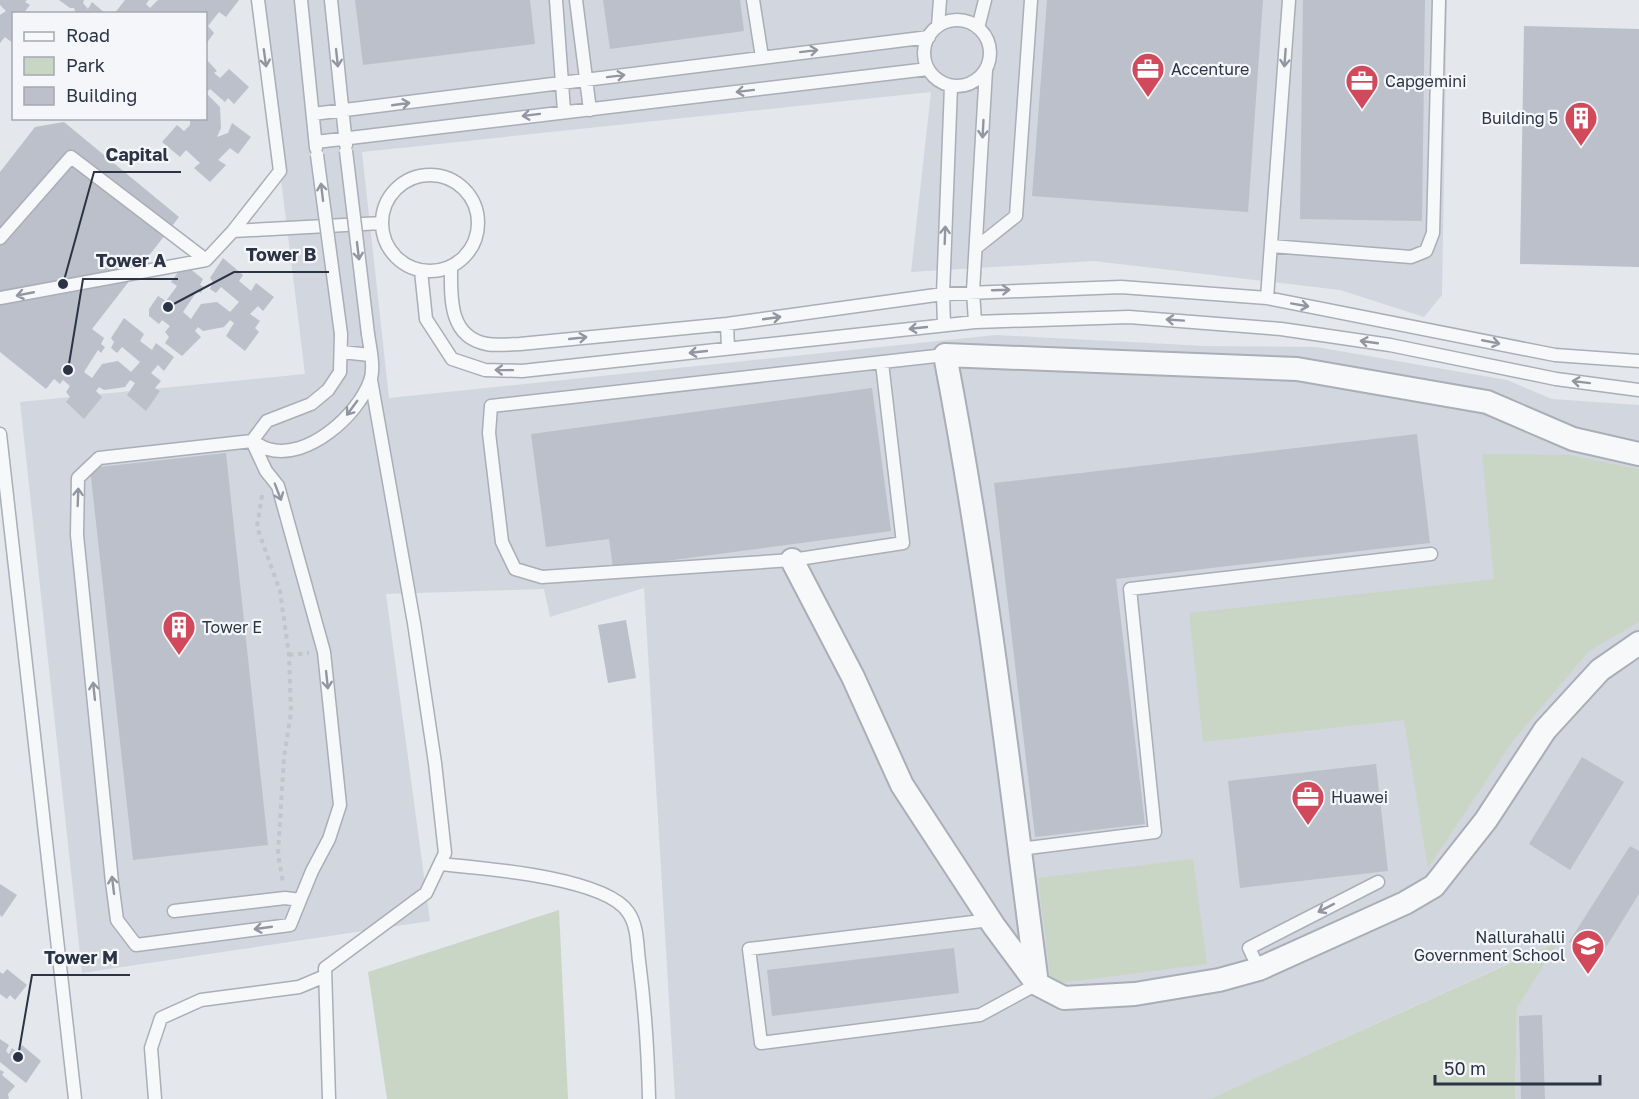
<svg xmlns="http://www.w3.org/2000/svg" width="1639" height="1099" font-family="'Golos Text',sans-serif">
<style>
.built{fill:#d2d6de}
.green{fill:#c9d6c5}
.building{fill:#bbc0ca}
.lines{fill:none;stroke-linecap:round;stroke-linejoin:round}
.lane-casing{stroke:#a9aeb7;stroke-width:15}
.street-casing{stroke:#a9aeb7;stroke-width:26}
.path{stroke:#c2c5cb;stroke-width:4;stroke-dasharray:4.5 4.5;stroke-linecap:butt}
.lane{stroke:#f7f8fa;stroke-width:12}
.street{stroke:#f7f8fa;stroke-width:22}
.lane-bridge-casing{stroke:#a9aeb7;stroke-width:15;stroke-linecap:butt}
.lane-bridge{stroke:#f7f8fa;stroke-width:12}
.oneway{stroke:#9196a0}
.labels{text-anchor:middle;stroke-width:4.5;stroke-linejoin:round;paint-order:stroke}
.poi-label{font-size:16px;fill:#2b3445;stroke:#f4f6f9;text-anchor:start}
.leader{fill:none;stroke:#2b3445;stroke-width:2}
.callout-dot{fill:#2b3445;stroke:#f4f6f9;stroke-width:2}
.callout-label{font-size:18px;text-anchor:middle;font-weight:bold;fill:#2b3445;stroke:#f4f6f9;stroke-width:4.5;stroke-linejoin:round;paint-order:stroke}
</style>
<rect width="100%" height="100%" fill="#e4e7ec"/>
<path class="built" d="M 259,0 L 1447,0 L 1442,295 L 1424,317 L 1340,290 L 1094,261 L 911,272 L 931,92 L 362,152 L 389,398 L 996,335 L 1205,346 L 1316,347 L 1507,380 L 1552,399 L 1639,405 L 1639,1099 L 1515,1099 L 1517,1008 L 1558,941 L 1209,1099 L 675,1099 L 644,588 L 550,617 L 544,589 L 386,594 L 430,921 L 82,973 L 20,402 L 305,374 Z"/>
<path class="green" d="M 1482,454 L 1569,455 L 1639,469 L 1639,622 L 1589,651 L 1512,742 L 1428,868 L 1404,720 L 1203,742 L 1189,613 L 1494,579 Z
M 1193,859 L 1207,964 L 1051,984 L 1038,878 Z
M 559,910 L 568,1099 L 387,1099 L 368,972 Z
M 1559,941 L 1517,1008 L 1515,1099 L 1209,1099 Z"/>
<path class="building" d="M 0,0 L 27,0 L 25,2 L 30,5 L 23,14 L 14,14 L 14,44 L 5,37 L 0,43 L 0,15 L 6,11 L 0,5 Z
M 59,0 L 84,0 L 83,3 L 88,9 L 92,2 L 106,14 L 76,14 L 74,8 L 70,8 Z
M 125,0 L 149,0 L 146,4 L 150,8 L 158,0 L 239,0 L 226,17 L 219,12 L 208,26 L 214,33 L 206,44 L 206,14 L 114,14 Z
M 355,0 L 530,0 L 535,44 L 363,65 Z
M 603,0 L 740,0 L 744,31 L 610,49 Z
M 1047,0 L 1263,0 L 1248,212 L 1032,196 Z
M 1303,0 L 1425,0 L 1422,221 L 1300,219 Z
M 1524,26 L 1639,29 L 1639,267 L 1520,264 Z
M 206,59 L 217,71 L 214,73 L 220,78 L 229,69 L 249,87 L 234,104 L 228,98 L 225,102 L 210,89 L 206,93 L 220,107 L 221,128 L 217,137 L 228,133 L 232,123 L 251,137 L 238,154 L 230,148 L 218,160 L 226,165 L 210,182 L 194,168 L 200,163 L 186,150 L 180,157 L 162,142 L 177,125 L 184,131 L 190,125 L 190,118 L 206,118 Z
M 64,122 L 179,217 L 92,329 L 104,338 L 101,344 L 105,347 L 101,353 L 98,350 L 84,372 L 92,378 L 102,364 L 118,361 L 131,372 L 140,362 L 122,347 L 117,353 L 111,348 L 114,342 L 111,338 L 124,318 L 144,334 L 140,341 L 152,350 L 156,343 L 174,357 L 164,371 L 158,365 L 151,373 L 161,381 L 155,388 L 160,391 L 146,411 L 127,395 L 135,383 L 130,380 L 125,387 L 104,390 L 99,387 L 96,391 L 102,397 L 84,419 L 66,402 L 70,397 L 66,392 L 70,386 L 63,380 L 60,384 L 54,379 L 46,389 L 0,352 L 0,172 L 35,127 Z
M 223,258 L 243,275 L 239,281 L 251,291 L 256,283 L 274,297 L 263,311 L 258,306 L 250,314 L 260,321 L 255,328 L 259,332 L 245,351 L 226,336 L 234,323 L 230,320 L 224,327 L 203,331 L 198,327 L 195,331 L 201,337 L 182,356 L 165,343 L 169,337 L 165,332 L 170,326 L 162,320 L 159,324 L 149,316 L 149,309 L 158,296 L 166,301 L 177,286 L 171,282 L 184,264 L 203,279 L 200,285 L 204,287 L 201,293 L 197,291 L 183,312 L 191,319 L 201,304 L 217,302 L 230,312 L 239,302 L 221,287 L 216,293 L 210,289 L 213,282 L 210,278 Z
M 872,388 L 891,531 L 613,568 L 609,539 L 546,547 L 531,434 Z
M 1417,434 L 1430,543 L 1116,579 L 1145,824 L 1035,837 L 994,483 Z
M 226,453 L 268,845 L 133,860 L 90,468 Z
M 626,620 L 636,678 L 608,683 L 598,625 Z
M 1582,757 L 1624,782 L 1570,870 L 1529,844 Z
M 1376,764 L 1388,871 L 1240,888 L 1228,781 Z
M 1630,846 L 1639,851 L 1639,894 L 1598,960 L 1569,942 Z
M 0,884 L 17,895 L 2,917 L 0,915 Z
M 954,948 L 959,993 L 772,1016 L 767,970 Z
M 7,969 L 27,985 L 15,1000 L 10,995 L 7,999 L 0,994 L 0,972 L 3,974 Z
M 1542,1015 L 1545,1099 L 1521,1099 L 1519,1016 Z
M 0,1039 L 9,1045 L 6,1051 L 9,1054 L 12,1048 L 17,1052 L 22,1045 L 41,1061 L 26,1083 L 0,1062 Z
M 0,1070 L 4,1072 L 2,1075 L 15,1086 L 8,1094 L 9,1099 L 0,1099 Z"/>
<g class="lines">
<defs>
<path id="lane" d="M 301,0 L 316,148
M 331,0 L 346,145
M 556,0 L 564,111
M 576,0 L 590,110
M 753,0 L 762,57
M924 53a33 33 0 1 1 66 0a33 33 0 1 1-66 0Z
M 938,26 L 940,0
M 978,28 L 985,0
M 313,114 L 929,37
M 316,142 L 928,69
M382 223a48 48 0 1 1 96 0a48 48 0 1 1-96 0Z
M 233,231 L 382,223
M 0,238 L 71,157 L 206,260
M 1271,246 L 1411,257 L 1426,251 L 1433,233 L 1439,0
M 977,247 L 1016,216 L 1031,0
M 451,267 C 451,296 448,337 487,344 C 497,346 510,344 520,344 L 727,324 L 943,294 L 1121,287 L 1267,298 L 1555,355 L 1639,361
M 421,271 L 426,319 L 452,359 L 485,370 L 522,371 L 975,322 L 1129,317 L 1281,329 L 1390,345 L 1556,379 L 1639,390
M 0,298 L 206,260 L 233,231 L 280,171 L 258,0
M 1267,298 L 1289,0
M 975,322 L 973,291 L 986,70
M 727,324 L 728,348
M 944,325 L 943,294 L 951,86
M 342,352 L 370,355
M 882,363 L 903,543 L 792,560 L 542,577 L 515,569 L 502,542 L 489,433 L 491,406 L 945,355
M 0,434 L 75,1099
M 252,441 L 266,471 L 278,486 L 324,652 L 340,805 L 329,839 L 312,871 L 290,925 L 136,945 L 117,920 L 112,882 L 77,535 L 78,478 L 99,458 L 252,441 C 257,443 263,448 268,449 C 307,461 358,415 370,381 C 375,368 370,348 368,334
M 252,441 L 267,421 L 311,404 L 328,390 L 340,372 L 341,334
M 1020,849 L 1155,832 L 1130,589 L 1431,554
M 440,864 C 481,868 604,877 628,912 C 638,926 637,946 639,961 C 645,1007 648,1053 649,1099
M 174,911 L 285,898 L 300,900
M 990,920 L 749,949 L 761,1043 L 980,1015 L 1037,984
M 1259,969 L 1249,948 L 1378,882
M 155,1099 L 151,1048 L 161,1018 L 201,1000 L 299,987 L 325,976
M 329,1099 L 325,968 L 426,893 L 445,853 L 435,763 L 414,623 L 371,380"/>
<path id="street" d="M 792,560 L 853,677 L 902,785 L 994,926 L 1037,984 L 1064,998 L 1135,994 L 1219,980 L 1259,969 L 1405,903 L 1434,886 L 1486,820 L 1545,730 L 1600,670 L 1639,643
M 1037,984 C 1010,774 985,563 945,355 L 1297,369 L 1487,402 L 1573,439 L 1639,454"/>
</defs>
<use href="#lane" class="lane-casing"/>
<use href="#street" class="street-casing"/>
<path class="path" d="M 262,495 L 257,527 L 280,591 L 289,655 L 291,713 L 284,757 L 278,854 L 283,883
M 289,655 L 309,653"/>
<use href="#lane" class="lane"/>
<use href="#street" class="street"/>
<defs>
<path id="lane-bridge" d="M 346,151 L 368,334
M 317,155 L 341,334"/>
</defs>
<use href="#lane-bridge" class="lane-bridge-casing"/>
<use href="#lane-bridge" class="lane-bridge"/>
</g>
<defs><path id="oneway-shaft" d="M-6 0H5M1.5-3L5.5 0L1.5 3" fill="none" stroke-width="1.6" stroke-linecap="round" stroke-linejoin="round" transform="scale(1.5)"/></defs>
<g class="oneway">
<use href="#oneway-shaft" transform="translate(809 51) rotate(-7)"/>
<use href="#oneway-shaft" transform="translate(265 58) rotate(82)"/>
<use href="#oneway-shaft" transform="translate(337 58) rotate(84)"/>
<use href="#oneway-shaft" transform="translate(1285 58) rotate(94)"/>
<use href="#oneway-shaft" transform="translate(616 76) rotate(-7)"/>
<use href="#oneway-shaft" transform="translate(745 91) rotate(173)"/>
<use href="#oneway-shaft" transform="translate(401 104) rotate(-8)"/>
<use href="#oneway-shaft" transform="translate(531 115) rotate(173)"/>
<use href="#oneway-shaft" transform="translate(983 129) rotate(93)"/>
<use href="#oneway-shaft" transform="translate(322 192) rotate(-97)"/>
<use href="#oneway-shaft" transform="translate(945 235) rotate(-88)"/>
<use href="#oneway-shaft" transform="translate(358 251) rotate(83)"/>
<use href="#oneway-shaft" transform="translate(1001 290) rotate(-2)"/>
<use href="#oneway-shaft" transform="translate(25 294) rotate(169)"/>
<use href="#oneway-shaft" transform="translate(1300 305) rotate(10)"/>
<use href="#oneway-shaft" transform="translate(772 318) rotate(-8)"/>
<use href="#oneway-shaft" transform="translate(1175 320) rotate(-176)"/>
<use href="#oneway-shaft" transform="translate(918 328) rotate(174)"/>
<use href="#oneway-shaft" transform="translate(578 338) rotate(-6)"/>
<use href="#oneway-shaft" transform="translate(1369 342) rotate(-172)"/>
<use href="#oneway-shaft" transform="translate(1491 342) rotate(11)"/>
<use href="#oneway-shaft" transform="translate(698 352) rotate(174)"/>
<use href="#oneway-shaft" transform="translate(504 370) rotate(-179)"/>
<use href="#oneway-shaft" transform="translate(1581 382) rotate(-173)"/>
<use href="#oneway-shaft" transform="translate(352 408) rotate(126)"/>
<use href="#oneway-shaft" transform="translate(278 492) rotate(69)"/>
<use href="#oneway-shaft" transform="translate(78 497) rotate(-88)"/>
<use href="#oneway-shaft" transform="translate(327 680) rotate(84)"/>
<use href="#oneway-shaft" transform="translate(94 691) rotate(-96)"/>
<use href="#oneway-shaft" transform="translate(113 885) rotate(-97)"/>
<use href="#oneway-shaft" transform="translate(1326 908) rotate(153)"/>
<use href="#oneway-shaft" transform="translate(263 928) rotate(172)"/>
</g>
<defs>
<symbol id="office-pin" viewBox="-11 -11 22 30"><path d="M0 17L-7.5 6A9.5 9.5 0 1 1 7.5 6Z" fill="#d1495b" stroke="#f4f6f9"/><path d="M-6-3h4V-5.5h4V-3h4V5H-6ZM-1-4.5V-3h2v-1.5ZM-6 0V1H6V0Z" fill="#fff"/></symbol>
<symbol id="building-pin" viewBox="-11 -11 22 30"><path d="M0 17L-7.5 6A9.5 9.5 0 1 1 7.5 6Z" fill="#d1495b" stroke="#f4f6f9"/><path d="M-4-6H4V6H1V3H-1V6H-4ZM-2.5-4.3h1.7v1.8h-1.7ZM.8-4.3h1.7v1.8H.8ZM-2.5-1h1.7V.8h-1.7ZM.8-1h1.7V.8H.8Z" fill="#fff"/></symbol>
<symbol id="school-pin" viewBox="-11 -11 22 30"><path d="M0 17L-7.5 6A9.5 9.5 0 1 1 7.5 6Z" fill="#d1495b" stroke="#f4f6f9"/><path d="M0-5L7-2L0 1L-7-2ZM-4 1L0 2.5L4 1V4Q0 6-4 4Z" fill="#fff"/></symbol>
</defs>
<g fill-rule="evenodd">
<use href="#office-pin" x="1129" y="50" width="38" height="52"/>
<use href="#office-pin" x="1343" y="62" width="38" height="52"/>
<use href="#building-pin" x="1562" y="99" width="38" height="52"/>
<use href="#building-pin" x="160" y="608" width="38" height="52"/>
<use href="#office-pin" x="1289" y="778" width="38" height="52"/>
<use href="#school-pin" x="1569" y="927" width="38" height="52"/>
</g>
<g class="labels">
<g class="poi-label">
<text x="1171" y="75">Accenture</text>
<text x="1385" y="87">Capgemini</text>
<text x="1558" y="124" text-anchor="end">Building 5</text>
<text x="202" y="633">Tower E</text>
<text x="1331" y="803">Huawei</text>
<text x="1565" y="943" text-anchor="end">Nallurahalli<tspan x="1565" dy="18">Government School</tspan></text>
</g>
</g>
<path class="leader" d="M63 284L94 172H181M168 307L234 272H329M68 370L83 279H178M18 1057L32 975H130"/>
<g class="callout-dot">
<circle cx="63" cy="284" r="6"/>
<circle cx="168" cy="307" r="6"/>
<circle cx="68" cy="370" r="6"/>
<circle cx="18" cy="1057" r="6"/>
</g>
<g class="callout-label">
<text x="137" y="161">Capital</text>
<text x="281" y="261">Tower B</text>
<text x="131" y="267">Tower A</text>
<text x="81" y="964">Tower M</text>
</g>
<rect x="12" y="12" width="195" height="108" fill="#f4f6f9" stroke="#a4a8b1" stroke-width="1.5"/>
<rect x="24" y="32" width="30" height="9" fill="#f7f8fa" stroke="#a4a8b1" stroke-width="1.5"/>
<text x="66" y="42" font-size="18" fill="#2b3445">Road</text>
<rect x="24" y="57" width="30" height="18" fill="#c9d6c5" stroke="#a4a8b1" stroke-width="1.5"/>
<text x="66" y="72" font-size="18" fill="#2b3445">Park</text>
<rect x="24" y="87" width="30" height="18" fill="#bbc0ca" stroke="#a4a8b1" stroke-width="1.5"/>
<text x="66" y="102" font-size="18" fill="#2b3445">Building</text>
<path d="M1435 1075v9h165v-9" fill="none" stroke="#2b3445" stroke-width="3"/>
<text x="1444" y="1075" font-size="18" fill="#2b3445" stroke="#f4f6f9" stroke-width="4.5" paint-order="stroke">50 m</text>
</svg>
